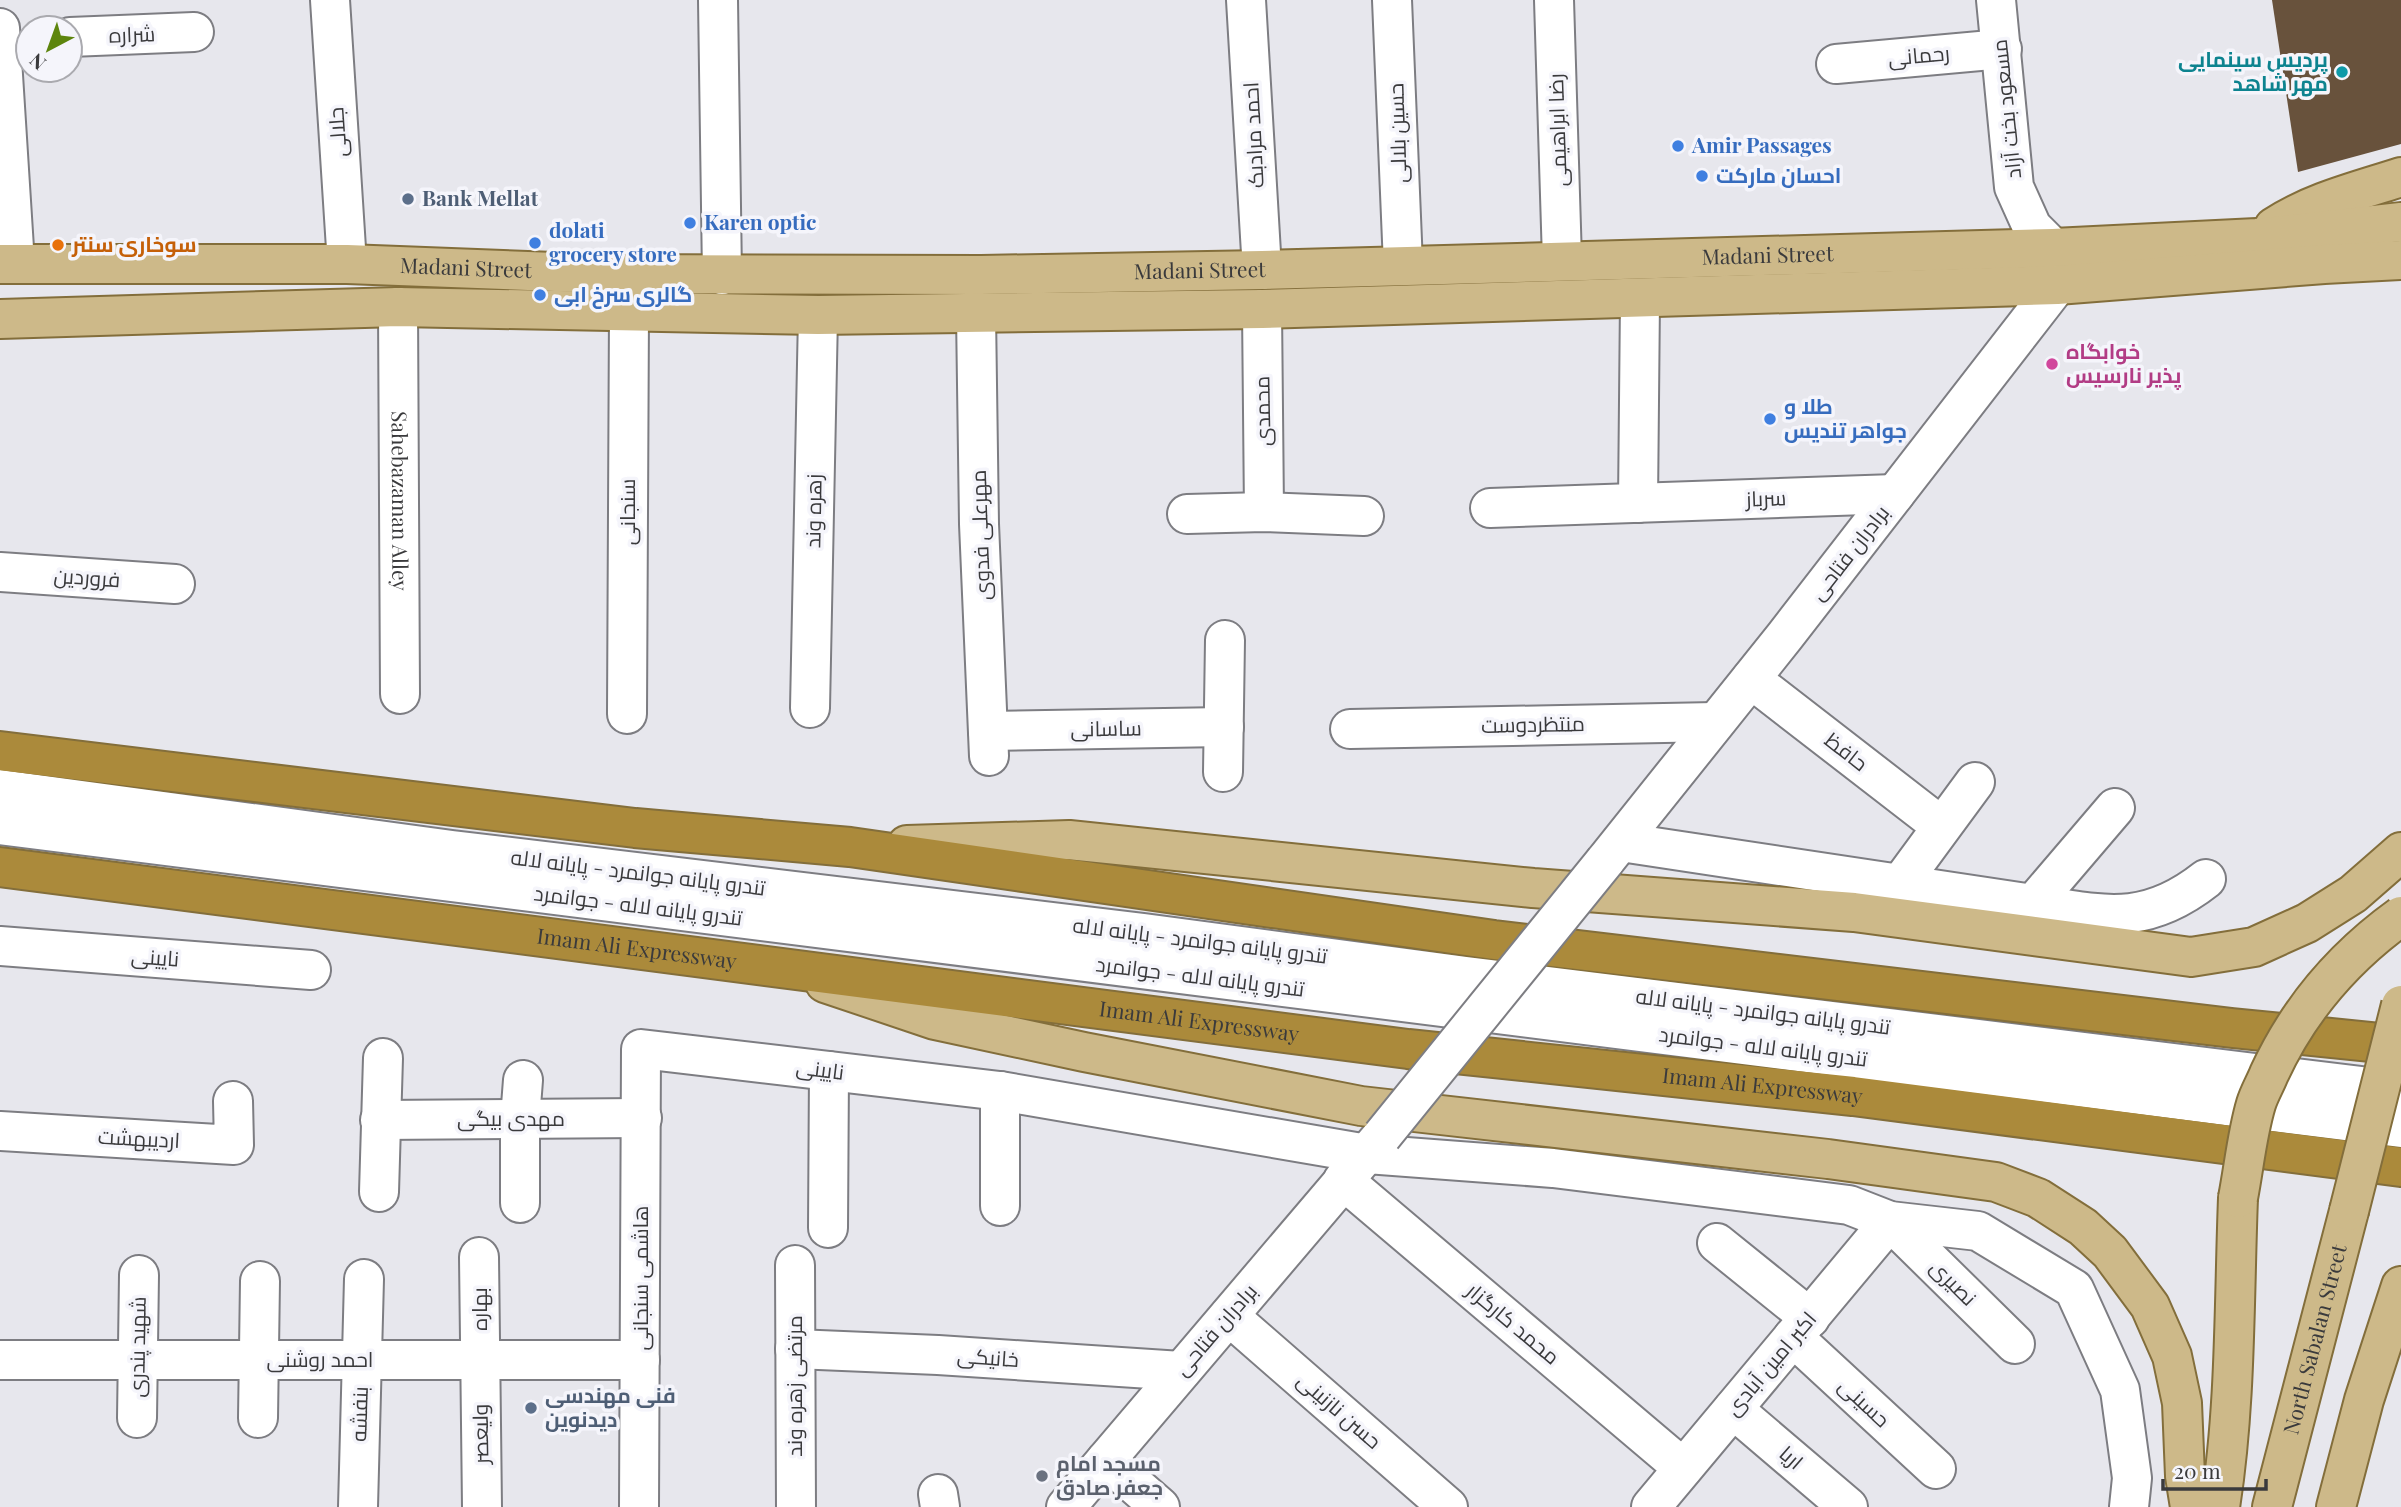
<svg xmlns="http://www.w3.org/2000/svg" width="2401" height="1507" font-family="'Playfair Display',Cairo,serif">
<style>
.building{fill:#68523c}
.lines{fill:none;stroke-linecap:round;stroke-linejoin:round}
.minor-casing{stroke:#7d7d82;stroke-width:42}
.major-casing{stroke:#836e3b;stroke-width:42}
.highway-casing{stroke:#836e3b;stroke-width:42}
.minor{stroke:#fff;stroke-width:38}
.major{stroke:#cdb989;stroke-width:38}
.highway{stroke:#ab8a3b;stroke-width:38}
.minor-bridge-casing{stroke:#7d7d82;stroke-width:42;stroke-linecap:butt}
.major-bridge-casing{stroke:#836e3b;stroke-width:42;stroke-linecap:butt}
.minor-bridge{stroke:#fff;stroke-width:38}
.major-bridge{stroke:#cdb989;stroke-width:38}
.culture-dot{fill:#0f9aa8;stroke:#f5f5fb;stroke-width:2.5}
.shop-dot{fill:#3f7fe0;stroke:#f5f5fb;stroke-width:2.5}
.service-dot{fill:#5c6f8a;stroke:#f5f5fb;stroke-width:2.5}
.food-dot{fill:#e8710a;stroke:#f5f5fb;stroke-width:2.5}
.hotel-dot{fill:#d1479c;stroke:#f5f5fb;stroke-width:2.5}
.worship-dot{fill:#6b7280;stroke:#f5f5fb;stroke-width:2.5}
.labels{text-anchor:middle;stroke-width:7;stroke-linejoin:round;paint-order:stroke}
.street-label{font-size:21px;fill:#3a3a3c;stroke:#f5f5fb}
.culture-label{font-size:21px;font-weight:bold;fill:#0d838f;stroke:#f5f5fb;text-anchor:end}
.shop-label{font-size:21px;font-weight:bold;fill:#366cbe;stroke:#f5f5fb;text-anchor:start}
.service-label{font-size:21px;font-weight:bold;fill:#4e5e75;stroke:#f5f5fb;text-anchor:start}
.food-label{font-size:21px;font-weight:bold;fill:#c56008;stroke:#f5f5fb;text-anchor:start}
.hotel-label{font-size:21px;font-weight:bold;fill:#b23c85;stroke:#f5f5fb;text-anchor:start}
.worship-label{font-size:21px;font-weight:bold;fill:#5b616d;stroke:#f5f5fb;text-anchor:start}
</style>
<rect width="100%" height="100%" fill="#e7e7ed"/>
<path class="building" d="M 2272,0 L 2401,0 L 2401,144 L 2298,172 Z"/>
<g class="lines">
<defs>
<g id="minor">
<path d="M 330,0 L 347,264"/>
<path d="M 718,0 L 722,275"/>
<path d="M 1246,0 L 1262,270"/>
<path d="M 1392,0 L 1403,265"/>
<path d="M 1554,0 L 1562,260"/>
<path d="M 1996,0 L 2014,187 L 2032,227 L 2053,248"/>
<path d="M 0,28 L 15,264"/>
<path d="M 70,37 L 194,32"/>
<path d="M 1836,64 L 2002,49"/>
<path id="s1" d="M 398,307 L 400,694"/>
<path d="M 1262,309 L 1264,512"/>
<path d="M 976,314 L 979,524 L 989,756"/>
<path d="M 1638,503 L 1640,299"/>
<path d="M 1490,508 L 1895,494"/>
<path d="M 1187,514 L 1264,512 L 1364,516"/>
<path d="M 0,572 L 175,584"/>
<path d="M 1751,679 L 1941,826"/>
<path d="M 810,708 L 818,315"/>
<path d="M 627,714 L 629,311"/>
<path d="M 1350,729 L 1715,722"/>
<path d="M 988,731 L 1224,727"/>
<path d="M 1223,772 L 1225,640"/>
<path d="M 0,789 L 452,850 L 1144,933 L 1466,976 L 2401,1091"/>
<path d="M 0,825 L 2401,1128"/>
<path d="M 1621,842 L 2033,904 L 2115,808"/>
<path d="M 1605,861 L 1785,636 L 2057,285"/>
<path d="M 1900,884 L 1975,782"/>
<path d="M 2033,904 C 2104,915 2145,927 2206,879"/>
<path d="M 0,946 L 311,970"/>
<path d="M 1000,1091 L 1000,1206"/>
<path d="M 380,1120 L 642,1118"/>
<path d="M 0,1131 L 234,1145 L 233,1101"/>
<path d="M 1343,1180 L 1683,1468"/>
<path d="M 379,1192 L 383,1058"/>
<path d="M 520,1203 L 520,1119 L 523,1080"/>
<path d="M 828,1228 L 829,1071"/>
<path d="M 1717,1243 L 1810,1318"/>
<path d="M 479,1257 L 482,1507"/>
<path d="M 795,1265 L 796,1507"/>
<path d="M 1229,1316 L 1448,1507"/>
<path d="M 1793,1337 L 1936,1469"/>
<path d="M 795,1349 L 938,1355 L 1181,1371"/>
<path d="M 0,1360 L 640,1360"/>
<path d="M 1733,1409 L 1848,1507"/>
<path d="M 137,1418 L 139,1275"/>
<path d="M 258,1418 L 260,1281"/>
<path d="M 1106,1460 L 1160,1507"/>
<path d="M 938,1494 L 940,1507"/>
<path d="M 358,1507 L 364,1279"/>
<path d="M 639,1507 L 641,1049 L 1000,1091 L 1367,1154 L 1553,1168 L 1849,1205 L 1890,1221 L 1978,1231 L 2074,1289 L 2120,1390 L 2132,1478 L 2129,1507"/>
<path d="M 1066,1507 L 1380,1138"/>
<path d="M 1651,1507 L 1890,1221 L 2015,1344"/>
</g>
<g id="major">
<path d="M 2274,227 C 2312,202 2358,191 2401,177"/>
<path id="s2" d="M 0,264 L 347,264 L 608,274 L 981,275 L 1262,270 L 2053,248 L 2257,238 L 2401,222"/>
<path d="M 0,319 L 398,307 L 818,315 L 1262,309 L 2057,285 L 2324,264 L 2401,260"/>
<path d="M 907,845 L 1069,840 L 1533,888 L 1854,912 L 2191,957 L 2254,947 L 2307,923 L 2353,894 L 2401,852"/>
<path d="M 825,983 L 935,1020 L 1084,1052 L 1361,1106 L 1828,1159 L 1996,1182 L 2038,1198 L 2083,1227 L 2110,1252 L 2150,1306 L 2172,1356 L 2182,1403 L 2185,1476 L 2190,1507"/>
<path d="M 2220,1507 C 2236,1406 2234,1301 2238,1198"/>
<path id="s3" d="M 2272,1507 L 2349,1211"/>
<path d="M 2336,1507 L 2364,1400 L 2401,1286"/>
</g>
<g id="highway">
<path d="M 0,751 L 635,828 L 850,847 L 1494,940 L 2232,1028 L 2401,1045"/>
<path id="s4" d="M 0,867 L 1408,1049 L 1853,1096 L 2401,1167"/>
</g>
</defs>
<use href="#minor" class="minor-casing"/>
<use href="#major" class="major-casing"/>
<use href="#highway" class="highway-casing"/>
<use href="#minor" class="minor"/>
<use href="#major" class="major"/>
<use href="#highway" class="highway"/>
<defs>
<path id="minor-bridge" d="M 1382,1136 L 1605,861"/>
<path id="major-bridge" d="M 2238,1198 C 2244,1167 2247,1134 2256,1104 C 2259,1094 2265,1084 2269,1074 C 2298,1011 2344,957 2401,916
M 2349,1211 L 2401,1005"/>
</defs>
<use href="#minor-bridge" class="minor-bridge-casing"/>
<use href="#major-bridge" class="major-bridge-casing"/>
<use href="#minor-bridge" class="minor-bridge"/>
<use href="#major-bridge" class="major-bridge"/>
</g>
<circle class="culture-dot" cx="2342" cy="72" r="7"/>
<g class="shop-dot">
<circle cx="1678" cy="146" r="7"/>
<circle cx="1702" cy="176" r="7"/>
<circle cx="690" cy="223" r="7"/>
<circle cx="535" cy="243" r="7"/>
<circle cx="540" cy="295" r="7"/>
<circle cx="1770" cy="419" r="7"/>
</g>
<g class="service-dot">
<circle cx="408" cy="199" r="7"/>
<circle cx="531" cy="1408" r="7"/>
</g>
<circle class="food-dot" cx="58" cy="245" r="7"/>
<circle class="hotel-dot" cx="2052" cy="364" r="7"/>
<circle class="worship-dot" cx="1042" cy="1476" r="7"/>
<g class="labels">
<g class="street-label">
<text transform="translate(132 35) rotate(-2)" y="7">شراره</text>
<text transform="translate(1919 56) rotate(-5)" y="7">رحمانی</text>
<text transform="translate(2007 109) rotate(-96)" y="7">مسعود بخت آزاد</text>
<text transform="translate(1558 130) rotate(-92)" y="7">رضا ابراهیمی</text>
<text transform="translate(338 132) rotate(-94)" y="7">جلالی</text>
<text transform="translate(1398 133) rotate(-92)" y="7">حسین بلالی</text>
<text transform="translate(1254 135) rotate(-93)" y="7">احمد مرادبک</text>
<text dy="7" stroke="none"><textPath href="#s2" startOffset="1768">Madani Street</textPath></text>
<text dy="7" stroke="none"><textPath href="#s2" startOffset="466">Madani Street</textPath></text>
<text dy="7" stroke="none"><textPath href="#s2" startOffset="1200">Madani Street</textPath></text>
<text transform="translate(1263 411) rotate(-91)" y="7">محمدی</text>
<text transform="translate(1766 499) rotate(-2)" y="7">سرباز</text>
<text dy="7" stroke="none"><textPath href="#s1" startOffset="194">Sahebazaman Alley</textPath></text>
<text transform="translate(814 511) rotate(-89)" y="7">زهره وند</text>
<text transform="translate(628 512) rotate(-90)" y="7">سنجانی</text>
<text transform="translate(981 535) rotate(-92)" y="7">مهرعلی فدوی</text>
<text transform="translate(1850 553) rotate(-52)" y="7">برادران فتاحی</text>
<text transform="translate(87 578) rotate(4)" y="7">فروردین</text>
<text transform="translate(1533 725) rotate(-1)" y="7">منتظردوست</text>
<text transform="translate(1106 729) rotate(-1)" y="7">ساسانی</text>
<text transform="translate(1846 752) rotate(38)" y="7">حافظ</text>
<text transform="translate(638 873) rotate(7)" y="7">تندرو پایانه جوانمرد - پایانه لاله</text>
<text transform="translate(638 906) rotate(7)" y="7">تندرو پایانه لاله - جوانمرد</text>
<text transform="translate(1200 941) rotate(7)" y="7">تندرو پایانه جوانمرد - پایانه لاله</text>
<text dy="7" stroke="none"><textPath href="#s4" startOffset="642">Imam Ali Expressway</textPath></text>
<text transform="translate(155 958) rotate(4)" y="7">نایینی</text>
<text transform="translate(1200 977) rotate(7)" y="7">تندرو پایانه لاله - جوانمرد</text>
<text transform="translate(1763 1012) rotate(7)" y="7">تندرو پایانه جوانمرد - پایانه لاله</text>
<text dy="7" stroke="none"><textPath href="#s4" startOffset="1209">Imam Ali Expressway</textPath></text>
<text transform="translate(1763 1047) rotate(7)" y="7">تندرو پایانه لاله - جوانمرد</text>
<text transform="translate(820 1070) rotate(7)" y="7">نایینی</text>
<text dy="7" stroke="none"><textPath href="#s4" startOffset="1776">Imam Ali Expressway</textPath></text>
<text x="511" y="1126">مهدی بیگی</text>
<text transform="translate(139 1139) rotate(3)" y="7">اردیبهشت</text>
<text transform="translate(641 1278) rotate(-90)" y="7">هاشمی سنجانی</text>
<text transform="translate(1953 1283) rotate(45)" y="7">نصیری</text>
<text transform="translate(480 1309) rotate(-90)" y="7">بهاره</text>
<text transform="translate(1513 1324) rotate(40)" y="7">محمد کارگزار</text>
<text transform="translate(1216 1330) rotate(-49)" y="7">برادران فتاحی</text>
<text dy="7" stroke="none"><textPath href="#s3" startOffset="173">North Sabalan Street</textPath></text>
<text transform="translate(138 1347) rotate(-89)" y="7">شهید پندری</text>
<text transform="translate(988 1358) rotate(4)" y="7">خانیکی</text>
<text x="320" y="1367">احمد روشنی</text>
<text transform="translate(1771 1364) rotate(-50)" y="7">اکبر امین آبادی</text>
<text transform="translate(795 1386) rotate(-90)" y="7">مرتضی زهره وند</text>
<text transform="translate(1864 1403) rotate(43)" y="7">حسینی</text>
<text transform="translate(1339 1411) rotate(41)" y="7">حسن نازنینی</text>
<text transform="translate(360 1414) rotate(-88)" y="7">بنفشه</text>
<text transform="translate(481 1434) rotate(-91)" y="7">ولیعصر</text>
<text transform="translate(1791 1458) rotate(41)" y="7">اریا</text>
</g>
<g class="culture-label">
<text x="2328" y="67">پردیس سینمایی<tspan x="2328" dy="24">مهر شاهد</tspan></text>
</g>
<g class="shop-label">
<text x="1692" y="153">Amir Passages</text>
<text x="1716" y="183">احسان مارکت</text>
<text x="704" y="230">Karen optic</text>
<text x="549" y="238">dolati<tspan x="549" dy="24">grocery store</tspan></text>
<text x="554" y="302">گالری سرخ ابی</text>
<text x="1784" y="414">طلا و<tspan x="1784" dy="24">جواهر تندیس</tspan></text>
</g>
<g class="service-label">
<text x="422" y="206">Bank Mellat</text>
<text x="545" y="1403">فنی مهندسی<tspan x="545" dy="24">دیدنوین</tspan></text>
</g>
<g class="food-label">
<text x="72" y="252">سوخاری سنتر</text>
</g>
<g class="hotel-label">
<text x="2066" y="359">خوابگاه<tspan x="2066" dy="24">پذیر نارسیس</tspan></text>
</g>
<g class="worship-label">
<text x="1056" y="1471">مسجد امام<tspan x="1056" dy="24">جعفر صادق</tspan></text>
</g>
</g>
<g transform="translate(49 49) rotate(221)"><circle r="33" fill="#f5f5fb" stroke="#aaaaaf" stroke-width="2"/>
<path d="M0-5L12 26L0 18L-12 26Z" fill="#5d850d"/>
<text y="-10" font-size="19" font-weight="bold" text-anchor="middle" fill="#3a3a3c">N</text>
</g>
<path d="M2163 1479v10h103v-10" fill="none" stroke="#3a3a3c" stroke-width="3.5"/>
<text x="2174" y="1479" font-size="21" fill="#3a3a3c" stroke="#f5f5fb" stroke-width="5" paint-order="stroke">20 m</text>
</svg>
